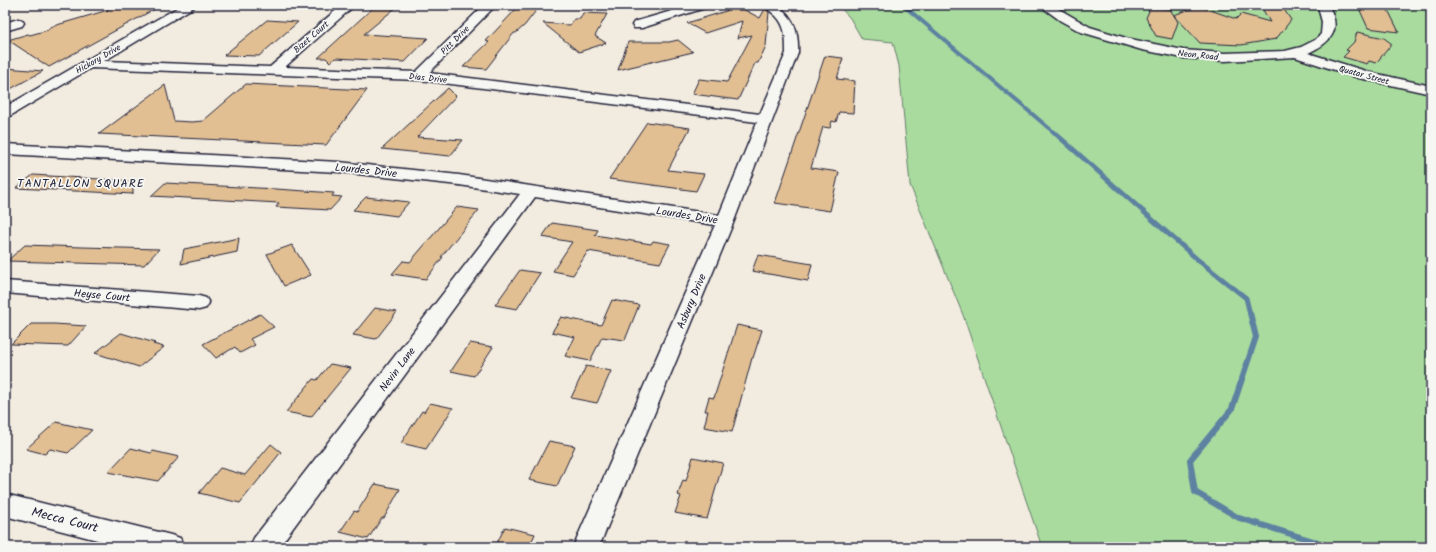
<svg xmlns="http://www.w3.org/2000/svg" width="1436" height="552" font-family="Kalam,sans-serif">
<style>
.green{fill:#a8db9d;stroke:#657e6c}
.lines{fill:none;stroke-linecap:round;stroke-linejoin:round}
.stream-far2{stroke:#5d82a1;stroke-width:4}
.stream-far1{stroke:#5d82a1;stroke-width:5}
.stream{stroke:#5d82a1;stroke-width:6}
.building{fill:#e1bf93;stroke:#22223b}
.street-casing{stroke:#22223b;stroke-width:3}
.street{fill:#f6f6f2;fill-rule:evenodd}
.labels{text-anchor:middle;stroke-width:3.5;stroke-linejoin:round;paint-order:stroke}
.far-street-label{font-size:9px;fill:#22223b;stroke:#f6f6f2}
.street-label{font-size:11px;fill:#22223b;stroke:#f6f6f2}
.neighbourhood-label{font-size:12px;letter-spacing:1px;fill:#22223b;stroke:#f6f6f2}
.near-street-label{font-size:13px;fill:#22223b;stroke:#f6f6f2}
</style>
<rect width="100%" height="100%" fill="#f2ebdf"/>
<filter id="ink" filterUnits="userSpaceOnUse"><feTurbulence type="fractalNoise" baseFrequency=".025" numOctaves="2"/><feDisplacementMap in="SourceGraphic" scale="8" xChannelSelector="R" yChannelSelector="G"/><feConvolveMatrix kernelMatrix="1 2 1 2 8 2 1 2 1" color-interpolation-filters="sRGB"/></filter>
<g filter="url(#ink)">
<path class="green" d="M 838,5 L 882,5 L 885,7 L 913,5 L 1431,5 L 1431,547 L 1042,547 L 963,315 L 910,185 L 899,66 L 893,42 L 862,39 L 850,18 Z"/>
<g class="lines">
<path class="stream-far2" d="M 903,5 L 1057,135"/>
<path class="stream-far1" d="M 1056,134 L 1198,260 L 1246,298 L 1250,314"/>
<path class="stream" d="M 1250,313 L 1256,337 L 1232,409 L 1190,460 L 1195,492 L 1239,518 L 1333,547"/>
</g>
<path class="building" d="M 106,5 L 162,5 L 49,67 L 8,40 L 28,34 L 30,35 L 48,30 L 50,27 L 108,10 Z
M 376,5 L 399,5 L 364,34 L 428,38 L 405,62 L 337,58 L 334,59 L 330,62 L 326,58 L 318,58 Z
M 1260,5 L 1281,5 L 1291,20 L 1276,39 L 1241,45 L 1200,43 L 1174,15 L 1199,6 L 1236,19 L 1241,14 L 1270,22 Z
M 1358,6 L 1386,6 L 1399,32 L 1368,28 Z
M 518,7 L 538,8 L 525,25 L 516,33 L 514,33 L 486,69 L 463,67 L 489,42 L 486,41 Z
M 739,7 L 760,18 L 765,9 L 769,12 L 766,46 L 758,63 L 755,63 L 738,100 L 692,94 L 699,79 L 727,82 L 752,35 L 738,38 L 742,21 L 705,33 L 687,23 Z
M 1147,8 L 1170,9 L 1178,22 L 1172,39 L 1156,36 L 1146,18 L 1149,11 Z
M 583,13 L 607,14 L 595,36 L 606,43 L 579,52 L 543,23 L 570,25 L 574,19 L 580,19 Z
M 267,20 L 298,22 L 259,56 L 224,55 Z
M 1357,32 L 1384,38 L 1392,44 L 1376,63 L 1369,61 L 1367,64 L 1343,57 L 1349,51 L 1346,50 L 1354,42 Z
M 678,40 L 693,52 L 618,70 L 628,42 L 669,42 Z
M 825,56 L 843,58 L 837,79 L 855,81 L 853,113 L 839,112 L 836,122 L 832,121 L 830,128 L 823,127 L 811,168 L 839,172 L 830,211 L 775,203 Z
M 5,68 L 43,71 L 5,92 Z
M 246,84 L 367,90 L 326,145 L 99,134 L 165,85 L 174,121 L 192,122 L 203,121 Z
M 448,88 L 456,96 L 417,137 L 463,140 L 450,156 L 382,149 Z
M 647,122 L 690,128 L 668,170 L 704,174 L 696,191 L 609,179 Z
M 33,175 L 133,181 L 133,194 L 16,188 Z
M 165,183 L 276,189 L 334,193 L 332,196 L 342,197 L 330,210 L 276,207 L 279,203 L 151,196 Z
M 366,197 L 409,202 L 397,216 L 353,210 Z
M 457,207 L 479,210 L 441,257 L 443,257 L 426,279 L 392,274 L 403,261 L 410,262 Z
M 552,223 L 598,230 L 595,235 L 651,244 L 653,241 L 670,244 L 660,263 L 588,251 L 573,275 L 553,271 L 572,242 L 542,237 Z
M 239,238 L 237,252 L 181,264 L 184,249 Z
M 25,245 L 82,247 L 159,249 L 144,265 L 7,261 Z
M 292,245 L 311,275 L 284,286 L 267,254 Z
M 758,255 L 812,264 L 808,281 L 752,271 Z
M 520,270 L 540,273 L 517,309 L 495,305 Z
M 612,300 L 639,305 L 625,340 L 602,337 L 590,361 L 565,356 L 575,337 L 552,332 L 561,317 L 601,325 Z
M 375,308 L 397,312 L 376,339 L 353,335 Z
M 260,314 L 274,327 L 250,339 L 255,345 L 240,353 L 235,347 L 216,358 L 203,344 Z
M 31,324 L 54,324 L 86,326 L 68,346 L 11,344 Z
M 737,325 L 762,330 L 753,358 L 752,358 L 732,432 L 704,427 L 708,411 L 705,411 L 709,397 L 714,398 Z
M 121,333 L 155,343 L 153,344 L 164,347 L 139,367 L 95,353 Z
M 470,343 L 493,347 L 474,376 L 451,371 Z
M 330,364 L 351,368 L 311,417 L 286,412 L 313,379 L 317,380 Z
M 586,366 L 611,371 L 597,403 L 571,398 Z
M 430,403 L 453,408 L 426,449 L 401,443 L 422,411 L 424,412 Z
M 56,422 L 92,430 L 68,453 L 50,449 L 45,454 L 26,449 Z
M 549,441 L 575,446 L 557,486 L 529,480 Z
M 271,444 L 281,452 L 240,503 L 199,493 L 220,468 L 245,475 Z
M 131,448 L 151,453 L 153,451 L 179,457 L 158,481 L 108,472 Z
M 693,457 L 723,463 L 707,519 L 675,513 L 681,496 L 678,495 L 683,480 L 686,481 Z
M 375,484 L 400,489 L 384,518 L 382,518 L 368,539 L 340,532 L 354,511 L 357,512 Z
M 505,527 L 535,534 L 529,547 L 495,547 Z"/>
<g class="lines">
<defs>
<path id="street" d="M 182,5 L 196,5 L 194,7 L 104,61 L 270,67 L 342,5 L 355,5 L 285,67 L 416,72 L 484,5 L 496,5 L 429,73 L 760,114 L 786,53 C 786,39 786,26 776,16 C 772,12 767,9 763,5 L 777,5 C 794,17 799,32 798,53 L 734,221 L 599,547 L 573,547 L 715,225 L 535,197 L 279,547 L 250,547 L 254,538 L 520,194 L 459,185 L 339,172 L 5,154 L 5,144 L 339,162 L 459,175 L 719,215 L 757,122 L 419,80 L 91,68 L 10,116 L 5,117 L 5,107 Z
M 692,5 L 710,5 L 708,7 L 642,28 L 634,28 L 632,25 L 634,22 Z
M 1039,5 L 1052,5 L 1090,27 L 1126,38 L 1183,50 L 1225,53 L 1285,51 L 1301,47 L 1315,40 L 1321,34 L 1322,22 L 1318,7 L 1320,5 L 1328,5 C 1343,30 1331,43 1308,53 L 1369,72 L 1431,86 L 1431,94 L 1359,78 L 1295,57 L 1225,61 L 1183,58 L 1142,50 L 1081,32 L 1061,21 Z
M 18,19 L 22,20 L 24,23 L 22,26 L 5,31 L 5,23 Z
M 5,281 L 199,296 L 206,298 L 209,303 L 206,308 L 199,310 L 5,293 Z
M 5,494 L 171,535 L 180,538 L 184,547 L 124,547 L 5,516 Z"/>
</defs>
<use href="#street" class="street-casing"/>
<use href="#street" class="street"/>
</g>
</g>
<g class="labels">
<g class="far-street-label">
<text transform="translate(311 37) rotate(-41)" y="3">Bizet Court</text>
<text transform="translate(455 40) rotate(-45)" y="3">Pitt Drive</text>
<text transform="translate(1198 55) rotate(6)" y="3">Neon Road</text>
<text transform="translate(98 59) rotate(-30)" y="3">Hickory Drive</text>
<text transform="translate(1364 75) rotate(15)" y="3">Quatar Street</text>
<text transform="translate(428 78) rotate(6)" y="3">Dias Drive</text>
</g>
<g class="street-label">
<text transform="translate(366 170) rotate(6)" y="4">Lourdes Drive</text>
<text transform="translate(687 215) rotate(9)" y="4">Lourdes Drive</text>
<text transform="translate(102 295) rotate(5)" y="4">Heyse Court</text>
<text transform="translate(691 301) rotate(-67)" y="4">Asbury Drive</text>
<text transform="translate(397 369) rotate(-53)" y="4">Nevin Lane</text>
</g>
<g class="neighbourhood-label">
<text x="81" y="187">TANTALLON SQUARE</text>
</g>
<g class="near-street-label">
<text transform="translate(65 519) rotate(14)" y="5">Mecca Court</text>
</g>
</g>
<rect width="1436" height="552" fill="none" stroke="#f6f6f2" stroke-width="20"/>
<rect x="10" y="10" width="1416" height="532" fill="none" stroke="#22223b" stroke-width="1.5" filter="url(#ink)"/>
</svg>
